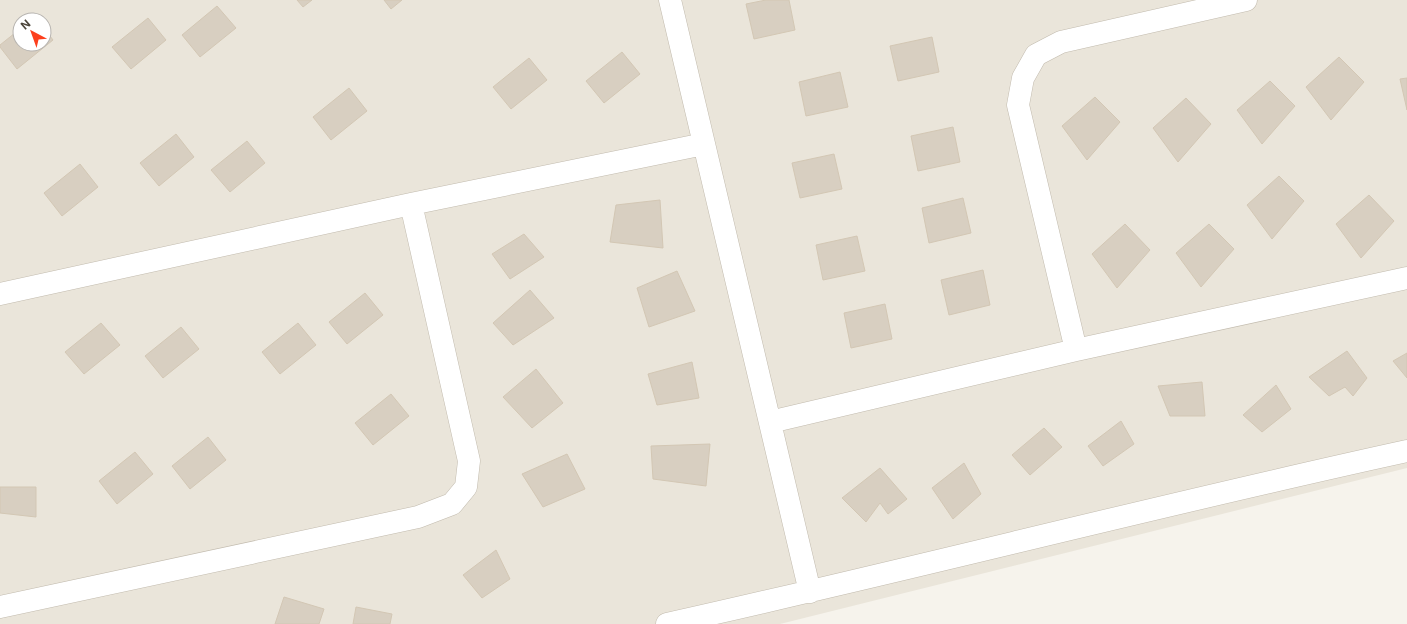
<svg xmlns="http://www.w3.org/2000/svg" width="1407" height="624" font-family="Inter,sans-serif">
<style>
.residential{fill:#eae5da;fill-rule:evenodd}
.building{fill:#d8cfc1;stroke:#d3c7b4}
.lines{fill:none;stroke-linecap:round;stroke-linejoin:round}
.minor-casing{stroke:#c2bbae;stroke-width:23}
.minor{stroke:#fff;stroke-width:22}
</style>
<rect width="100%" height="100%" fill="#f6f3ec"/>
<path class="residential" d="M 0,0 L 1407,0 L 1407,468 L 780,624 L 0,624 ZM 20,20 L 44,20 L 44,44 L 20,44 Z"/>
<path class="building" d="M 297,0 L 312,0 L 303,7 Z
M 384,0 L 402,0 L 391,9 Z
M 766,0 L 789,0 L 795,30 L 754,39 L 746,4 Z
M 217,6 L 236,28 L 200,57 L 182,35 Z
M 148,18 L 166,40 L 131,69 L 112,47 Z
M 44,28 L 53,40 L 17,69 L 0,47 L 0,45 L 20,29 L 20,44 L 44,44 Z
M 932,37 L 939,72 L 898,81 L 890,46 Z
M 622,52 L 640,74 L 604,103 L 586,81 Z
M 1339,57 L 1364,82 L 1331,120 L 1306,87 Z
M 529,58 L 547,80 L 511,109 L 493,87 Z
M 840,72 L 848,107 L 806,116 L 799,82 Z
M 1407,78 L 1407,110 L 1400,79 Z
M 1270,81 L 1295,106 L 1262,144 L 1237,110 Z
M 349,88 L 367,111 L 331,140 L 313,117 Z
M 1095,97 L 1120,122 L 1087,160 L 1062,126 Z
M 1186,98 L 1211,124 L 1178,162 L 1153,128 Z
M 953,127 L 960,162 L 918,171 L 911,136 Z
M 176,134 L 194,157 L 159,186 L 140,163 Z
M 247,141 L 265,163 L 230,192 L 211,170 Z
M 834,154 L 842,189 L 800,198 L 792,163 Z
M 80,164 L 98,187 L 62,216 L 44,193 Z
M 1279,176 L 1304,201 L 1272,239 L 1247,205 Z
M 1369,195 L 1394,221 L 1361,258 L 1336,224 Z
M 963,198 L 971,233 L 929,243 L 922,208 Z
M 660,200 L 663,248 L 610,242 L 616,205 Z
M 1125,224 L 1150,250 L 1117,288 L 1092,254 Z
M 1209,224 L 1234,249 L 1201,287 L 1176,253 Z
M 524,234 L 544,257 L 510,279 L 492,254 Z
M 857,236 L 865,271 L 823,280 L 816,245 Z
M 983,270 L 990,305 L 949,315 L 941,280 Z
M 677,271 L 695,311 L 649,327 L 637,288 Z
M 530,290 L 554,318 L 513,345 L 493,323 Z
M 365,293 L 383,315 L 347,344 L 329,322 Z
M 885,304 L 892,339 L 851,348 L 844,313 Z
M 101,323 L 120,345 L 84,374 L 65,352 Z
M 298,323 L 316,345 L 280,374 L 262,352 Z
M 181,327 L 199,349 L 163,378 L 145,356 Z
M 1347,351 L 1367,378 L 1353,396 L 1345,387 L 1329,396 L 1309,377 Z
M 1407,353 L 1407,378 L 1393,361 Z
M 692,362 L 699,398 L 657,405 L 648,374 Z
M 536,369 L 563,403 L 532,428 L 503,397 Z
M 1202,382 L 1205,416 L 1170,416 L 1158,386 Z
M 1276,385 L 1291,409 L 1262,432 L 1243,415 Z
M 391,394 L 409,416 L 373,445 L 355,423 Z
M 1121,421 L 1134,444 L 1103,466 L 1088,446 Z
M 1044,428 L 1062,447 L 1030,475 L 1012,455 Z
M 208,437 L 226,460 L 190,489 L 172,466 Z
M 710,444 L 706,486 L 653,479 L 651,446 Z
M 135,452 L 153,474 L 117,504 L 99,481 Z
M 567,454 L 585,489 L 543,507 L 522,474 Z
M 964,463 L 981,494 L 953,519 L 932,488 Z
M 880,468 L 907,499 L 888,514 L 880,503 L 866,522 L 842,498 Z
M 0,487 L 36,487 L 36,517 L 0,513 Z
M 496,550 L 510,579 L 482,598 L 463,575 Z
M 284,597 L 324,609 L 319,624 L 275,624 Z
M 356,607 L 392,614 L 390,624 L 353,624 Z"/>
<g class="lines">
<defs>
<path id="minor" d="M 670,0 L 810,592
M 0,294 L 411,204 L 704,144
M 1076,350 L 1018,105 L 1023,78 L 1036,55 L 1061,42 L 1246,0
M 770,422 L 1076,350 L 1407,278
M 0,607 L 418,517 L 452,504 L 466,487 L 469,461 L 411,204
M 667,624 C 914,569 1159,505 1407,451"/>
</defs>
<use href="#minor" class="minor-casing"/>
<use href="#minor" class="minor"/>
</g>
<g transform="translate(32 32) rotate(319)"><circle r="19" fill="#ffffff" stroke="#b7b4b0"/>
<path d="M0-3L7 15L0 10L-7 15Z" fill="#fc3f1d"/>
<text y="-6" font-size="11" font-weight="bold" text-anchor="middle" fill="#4b4439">N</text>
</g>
</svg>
